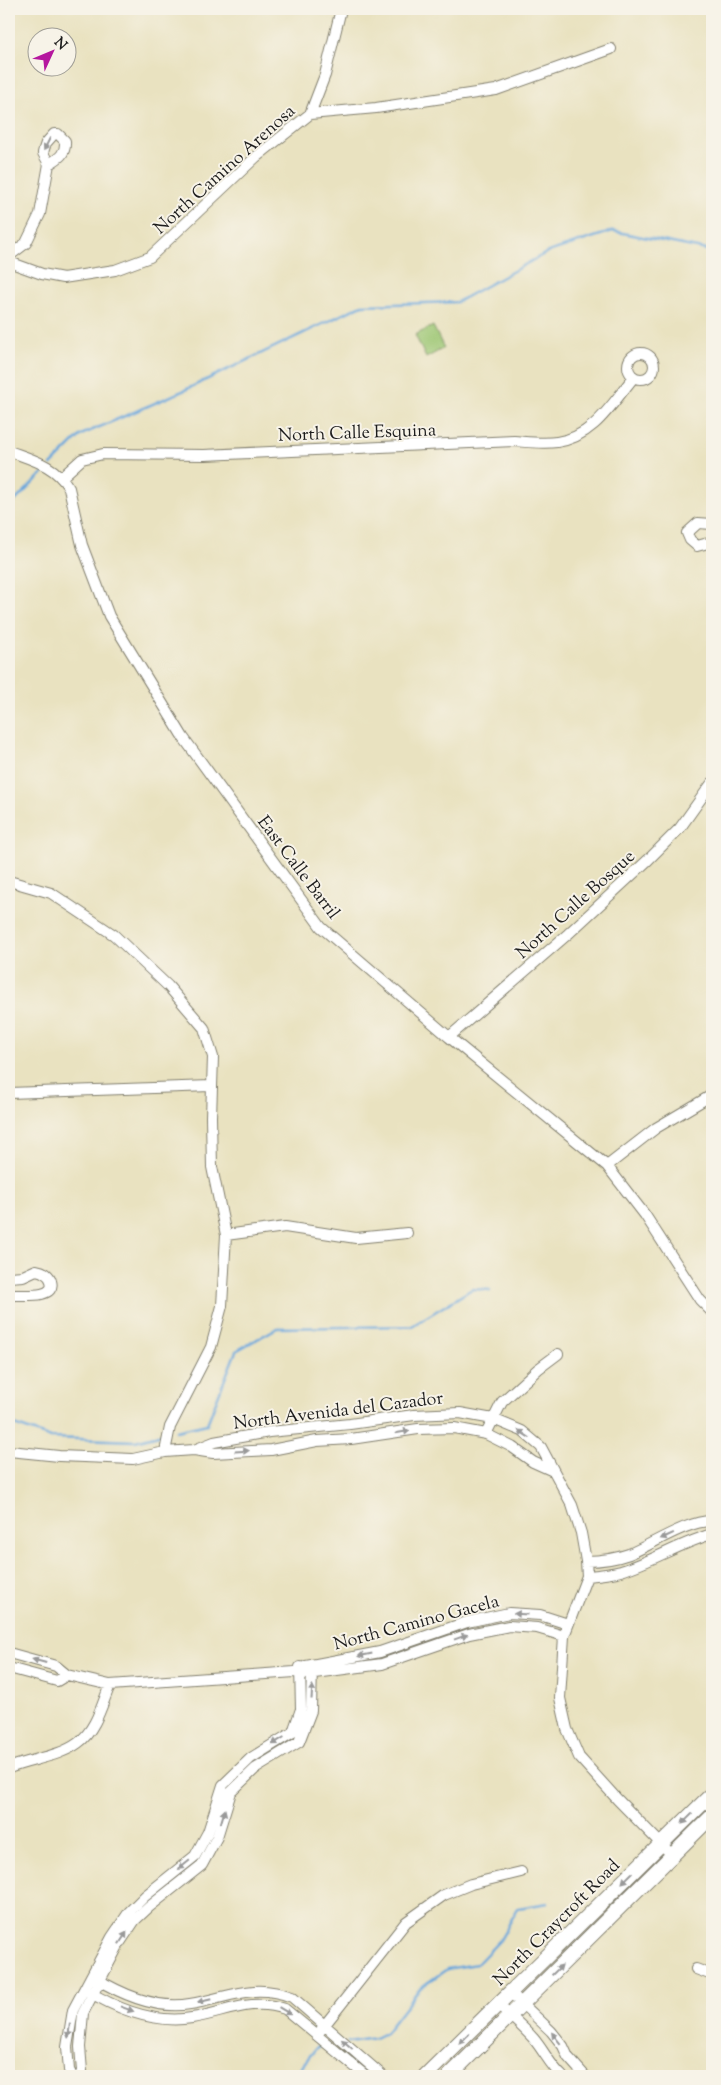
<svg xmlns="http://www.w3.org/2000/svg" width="721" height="2085" font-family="'Sorts Mill Goudy',serif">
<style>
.pitch{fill:#9cc672;stroke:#5c7147}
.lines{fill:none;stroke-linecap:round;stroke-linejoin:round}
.stream{stroke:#6aa7dc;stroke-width:2.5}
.street-casing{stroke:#827f6e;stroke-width:12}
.secondary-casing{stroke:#827f6e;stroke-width:16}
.street{stroke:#fff;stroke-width:10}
.secondary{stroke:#fff;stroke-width:14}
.oneway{fill:#999}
.labels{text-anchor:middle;stroke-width:4;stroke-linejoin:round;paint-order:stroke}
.street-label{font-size:18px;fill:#1c1c1c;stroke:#f7f3e8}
</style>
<rect width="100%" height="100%" fill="#f7f3e8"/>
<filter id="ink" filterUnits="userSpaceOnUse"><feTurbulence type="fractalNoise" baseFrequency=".02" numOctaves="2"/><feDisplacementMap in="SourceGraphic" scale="10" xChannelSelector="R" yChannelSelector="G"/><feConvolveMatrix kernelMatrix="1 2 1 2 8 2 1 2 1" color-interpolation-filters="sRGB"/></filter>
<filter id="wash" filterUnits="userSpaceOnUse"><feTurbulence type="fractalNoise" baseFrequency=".0096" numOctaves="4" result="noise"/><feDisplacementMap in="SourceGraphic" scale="20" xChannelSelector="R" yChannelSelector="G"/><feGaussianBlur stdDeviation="1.12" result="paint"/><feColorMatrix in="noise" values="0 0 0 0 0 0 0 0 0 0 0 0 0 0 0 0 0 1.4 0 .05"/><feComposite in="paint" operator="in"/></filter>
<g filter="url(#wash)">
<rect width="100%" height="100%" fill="#e9e2c0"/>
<path class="pitch" d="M 433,326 L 444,348 L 426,358 L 415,335 Z"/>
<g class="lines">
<path class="stream" d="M 51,465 L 81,435 L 185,390 L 362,305 L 457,302 L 548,252 L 613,231 L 712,251
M 9,507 L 47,469
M 9,1423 L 51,1438 L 135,1441 L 162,1434
M 176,1431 L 207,1424 L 236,1351 L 277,1328 L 412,1326 L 472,1289 L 490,1290
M 348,2042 L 375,2038 L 385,2033 L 420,1988 L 447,1969 L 477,1964 L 500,1940 L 518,1908 L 548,1903
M 294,2076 L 317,2047 L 323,2046"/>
</g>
</g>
<g filter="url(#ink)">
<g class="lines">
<defs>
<path id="street" d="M 310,114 L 325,75 L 341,9
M 9,256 L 26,243 L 40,214 L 49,164 L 43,153 L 44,149 L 46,143 L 54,134 L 58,134 L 65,141 C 66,154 59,158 49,164
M 9,262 L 42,274 L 63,278 L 115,270 L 150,257 L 256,157 L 310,114 L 376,108 L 496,90 L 611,49
M628 366a13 13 0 1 1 26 0a13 13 0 1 1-26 0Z
M 9,451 C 33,460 55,465 69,488 L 82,545 L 109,616 L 183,737 L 321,927 L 449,1037 L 607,1166 L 645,1215 L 700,1300 L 712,1312
M 62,477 L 82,459 L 103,454 L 204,455 L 514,441 C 528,442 543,444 557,442 C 594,437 612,403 634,377
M 712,524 L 698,523 L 687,533 L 690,540 L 697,546 L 712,542
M 9,881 L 51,893 L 114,935 L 168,986 L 204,1028 L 213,1057 L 211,1117 L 212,1167 L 226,1235 L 222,1306 L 211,1347 L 170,1427 L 165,1452
M 449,1037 L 568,934 L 648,860 L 680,828 L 712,783
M 9,1093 L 211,1086
M 607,1166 L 656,1128 L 712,1095
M 226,1235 L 285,1227 L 356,1238 L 407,1233
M 9,1277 L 23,1276 L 36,1270 C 42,1271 49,1274 51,1281 C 57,1300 19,1294 9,1295
M 486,1434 L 502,1402 L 538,1369 L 558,1354
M 194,1450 L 214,1442 L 269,1432 L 350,1424 L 414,1415 L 460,1413 L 493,1419 L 522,1431 L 541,1447 L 572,1505 L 581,1533 L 586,1561 L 587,1576 L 564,1636 L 560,1698 L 567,1729 L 579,1757 L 617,1799 L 672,1855
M 9,1451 L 59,1456 L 133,1459 L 165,1452 L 194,1450 L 213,1453 L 271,1450 L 317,1441 L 351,1439 L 418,1429 L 454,1428 L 486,1434 L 512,1447 L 533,1462 L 553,1471
M 586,1561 C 601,1561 615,1559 629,1554 C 651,1545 689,1520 712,1521
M 587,1576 C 598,1575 610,1574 621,1571 C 653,1561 681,1543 712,1534
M 9,1653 L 56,1666 L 67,1675 L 110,1685 L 295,1672
M 306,1666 L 380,1652 L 467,1622 L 509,1613 L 540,1615 L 568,1624
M 9,1668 L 57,1681 L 67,1675
M 307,1674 L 382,1664 L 469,1634 L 509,1626 L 537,1628 L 564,1636
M 9,1768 C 31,1759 59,1757 78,1743 C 96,1730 102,1704 110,1685
M 696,1969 L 712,1975
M 95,1978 C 123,1995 157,2010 190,2004 C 229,1998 252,1982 292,1997 L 383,2076
M 86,1990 C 117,2009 155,2024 192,2018 C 224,2013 253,1997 285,2009 L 366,2076
M 511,1993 L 551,2031 L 563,2046 L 568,2057 L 585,2076
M 499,2005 C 510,2016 523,2027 533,2038 C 544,2051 550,2065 562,2076
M 320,2031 L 406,1922 L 444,1895 L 471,1884 L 521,1872
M 72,2076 L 69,2070 L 67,2047 L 73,2010 L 112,1937 L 129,1912 L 145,1896 L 195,1856 L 208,1832 L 223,1785 L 251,1758 L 293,1732 L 301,1709 L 300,1667
M 80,2076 L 82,2071 L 80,2047 L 83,2013 L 119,1944 L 135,1920 L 149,1907 L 202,1865 L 217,1837 L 231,1792 L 255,1769 L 299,1742 L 311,1711 L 312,1666"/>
<path id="secondary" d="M 425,2076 L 712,1794
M 449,2076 L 712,1816"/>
</defs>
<use href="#street" class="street-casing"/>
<use href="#secondary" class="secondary-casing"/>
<use href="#street" class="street"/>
<use href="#secondary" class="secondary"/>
</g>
<defs><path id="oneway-solid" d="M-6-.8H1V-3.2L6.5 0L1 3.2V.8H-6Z" transform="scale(1.25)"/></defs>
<g class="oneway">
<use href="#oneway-solid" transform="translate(47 144) rotate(117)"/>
<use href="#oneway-solid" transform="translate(403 1432) rotate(-10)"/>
<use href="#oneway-solid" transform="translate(524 1434) rotate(-146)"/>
<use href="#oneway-solid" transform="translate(242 1451) rotate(-3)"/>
<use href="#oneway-solid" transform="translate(667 1536) rotate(156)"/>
<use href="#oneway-solid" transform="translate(521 1614) rotate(-177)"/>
<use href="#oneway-solid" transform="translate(461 1637) rotate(-20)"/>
<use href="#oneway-solid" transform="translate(365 1655) rotate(168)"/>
<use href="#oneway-solid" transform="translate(39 1661) rotate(-165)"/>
<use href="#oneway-solid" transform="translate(312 1692) rotate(-86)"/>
<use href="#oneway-solid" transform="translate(278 1741) rotate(148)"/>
<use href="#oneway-solid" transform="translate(223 1816) rotate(-73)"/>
<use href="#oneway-solid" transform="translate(687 1819) rotate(135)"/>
<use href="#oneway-solid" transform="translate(184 1865) rotate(141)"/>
<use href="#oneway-solid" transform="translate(627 1878) rotate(135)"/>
<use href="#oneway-solid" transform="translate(123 1938) rotate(-57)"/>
<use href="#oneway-solid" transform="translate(557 1970) rotate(-44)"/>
<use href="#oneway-solid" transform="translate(204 2001) rotate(167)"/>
<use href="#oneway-solid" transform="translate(127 2009) rotate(20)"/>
<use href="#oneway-solid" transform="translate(285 2011) rotate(31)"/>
<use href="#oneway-solid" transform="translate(69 2031) rotate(97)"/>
<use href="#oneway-solid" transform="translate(556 2038) rotate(-128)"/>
<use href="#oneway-solid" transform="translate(464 2039) rotate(136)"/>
<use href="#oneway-solid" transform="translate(347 2044) rotate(-139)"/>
</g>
</g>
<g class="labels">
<g class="street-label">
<text transform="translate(224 169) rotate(-42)" y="6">North Camino Arenosa</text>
<text transform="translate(357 432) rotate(-2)" y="6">North Calle Esquina</text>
<text transform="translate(299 867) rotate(53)" y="6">East Calle Barril</text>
<text transform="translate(575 904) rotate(-42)" y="6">North Calle Bosque</text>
<text transform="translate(338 1410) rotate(-7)" y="6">North Avenida del Cazador</text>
<text transform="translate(416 1622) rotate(-15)" y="6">North Camino Gacela</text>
<text transform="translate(556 1922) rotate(-45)" y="6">North Craycroft Road</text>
</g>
</g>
<rect width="721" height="2085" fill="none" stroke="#f7f3e8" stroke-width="30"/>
<g transform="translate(52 52) rotate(46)"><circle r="24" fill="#f7f3e8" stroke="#9f9d96"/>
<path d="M0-4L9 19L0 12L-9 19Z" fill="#b5179e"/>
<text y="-8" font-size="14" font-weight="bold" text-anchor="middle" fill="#1c1c1c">N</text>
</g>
</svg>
